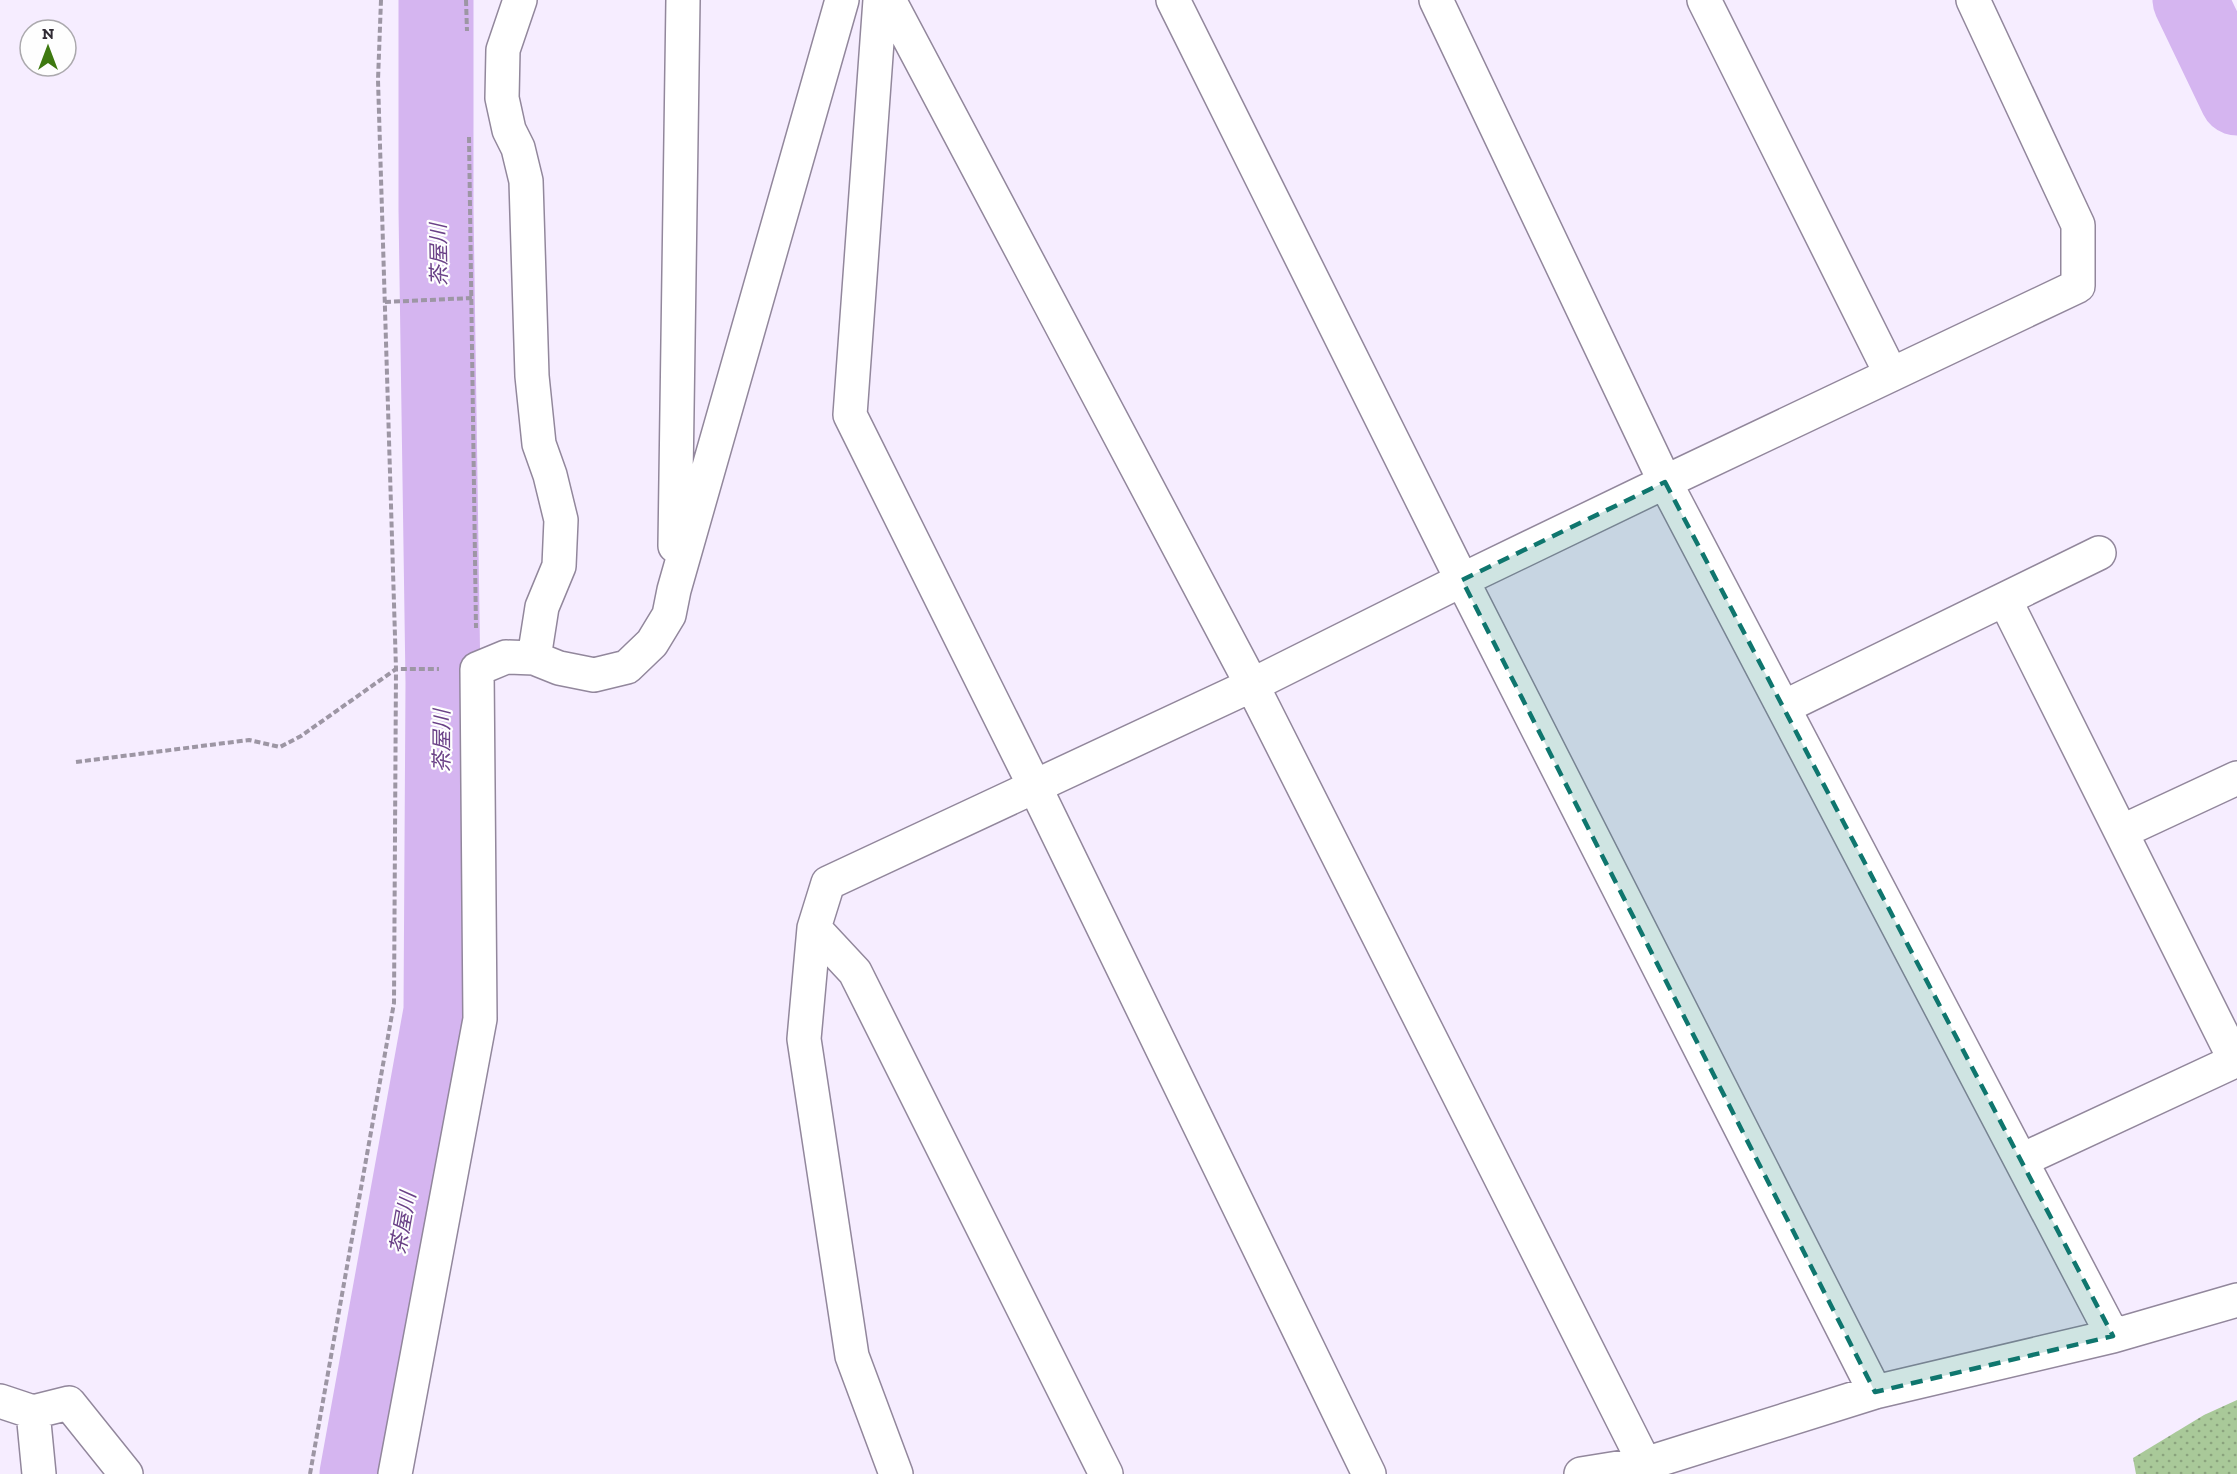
<svg xmlns="http://www.w3.org/2000/svg" width="2237" height="1474" font-family="'Zilla Slab','Noto Sans JP',serif">
<style>
.green{fill:url(#green-dots)}
.lines{fill:none;stroke-linecap:round;stroke-linejoin:round}
.river{stroke:#d5b5f0;stroke-width:75}
.street-casing{stroke:#92879c;stroke-width:36}
.path{stroke:#9d96a4;stroke-width:4;stroke-dasharray:6 3;stroke-linecap:butt}
.street{stroke:#fff;stroke-width:33}
.marked{fill:#0f766e;fill-opacity:0.2;stroke:#0f766e;stroke-width:4.5;stroke-dasharray:12 8;stroke-linejoin:round}
.labels{text-anchor:middle;stroke-width:4.5;stroke-linejoin:round;paint-order:stroke}
.water-label{font-size:21px;font-style:italic;fill:#6a4187;stroke:#fefefe}
</style>
<defs>
<pattern id="green-dots" width="8" height="8" patternUnits="userSpaceOnUse" patternTransform="scale(1.5)"><rect width="8" height="8" fill="#a9c999"/><path d="M2 2h.1M6 6h.1" fill="none" stroke="#8aa37d" stroke-width="1.8" stroke-linecap="round"/></pattern>
</defs>
<rect width="100%" height="100%" fill="#f6edff"/>
<path class="green" d="M 2237,1400 L 2237,1474 L 2136,1474 L 2133,1458 L 2204,1415 Z"/>
<g class="lines">
<path class="river" d="M 2190,0 L 2237,98
M 357,1474 L 441,1011 L 443,683 L 436,209 L 436,0"/>
<defs>
<path id="street" d="M 520,0 L 503,50 L 502,98 L 509,130 L 518,148 L 526,181 L 532,376 L 539,444 L 550,475 L 561,520 L 559,566 L 542,607 L 534,658
M 880,0 L 850,415 L 1035,787 L 1369,1474
M 889,0 L 1252,685 L 1645,1464
M 1173,0 L 1462,580 L 1875,1392
M 1436,0 L 1665,482 L 2113,1336
M 1704,0 L 1891,374
M 675,546 L 683,0
M 2005,600 L 2235,1060
M 1784,707 L 2099,553
M 2121,832 L 2237,778
M 814,928 L 855,972 L 1106,1474
M 2022,1160 L 2237,1060
M 0,1401 L 33,1412 L 39,1474
M 33,1412 L 69,1403 L 126,1474
M 395,1474 L 480,1019 L 477,669 L 506,657 L 534,658 L 559,668 L 594,675 L 627,667 L 652,643 L 669,615 L 674,590 L 842,0
M 896,1474 L 852,1356 L 804,1039 L 814,928 L 828,883 L 1252,685 L 1462,580 L 1665,482 L 2078,286 L 2078,225 L 1973,0
M 1581,1474 L 1643,1464
M 1621,1474 L 1645,1464 L 1875,1392 L 2113,1336 L 2237,1300"/>
</defs>
<use href="#street" class="street-casing"/>
<path class="path" d="M 466,0 L 467,31
M 469,137 L 476,628
M 385,302 L 472,298
M 76,762 L 249,740 L 280,747 L 301,736 L 396,669 L 439,669
M 310,1474 L 394,1003 L 396,669 L 378,80 L 381,0"/>
<use href="#street" class="street"/>
</g>
<path class="marked" d="M 1665,482 L 2113,1336 L 1875,1392 L 1462,580 Z"/>
<g class="labels">
<g class="water-label">
<text transform="translate(439 255) rotate(-91)" y="7">茶屋川</text>
<text transform="translate(442 741) rotate(-90)" y="7">茶屋川</text>
<text transform="translate(403 1223) rotate(-80)" y="7">茶屋川</text>
</g>
</g>
<g transform="translate(48 48)"><circle r="28" fill="#fefefe" stroke="#aba9ad" stroke-width="1.5"/>
<path d="M0-4.5L10 22L0 15L-10 22Z" fill="#3e7910"/>
<text y="-9" font-size="16" font-weight="bold" text-anchor="middle" fill="#2f2a33">N</text>
</g>
</svg>
